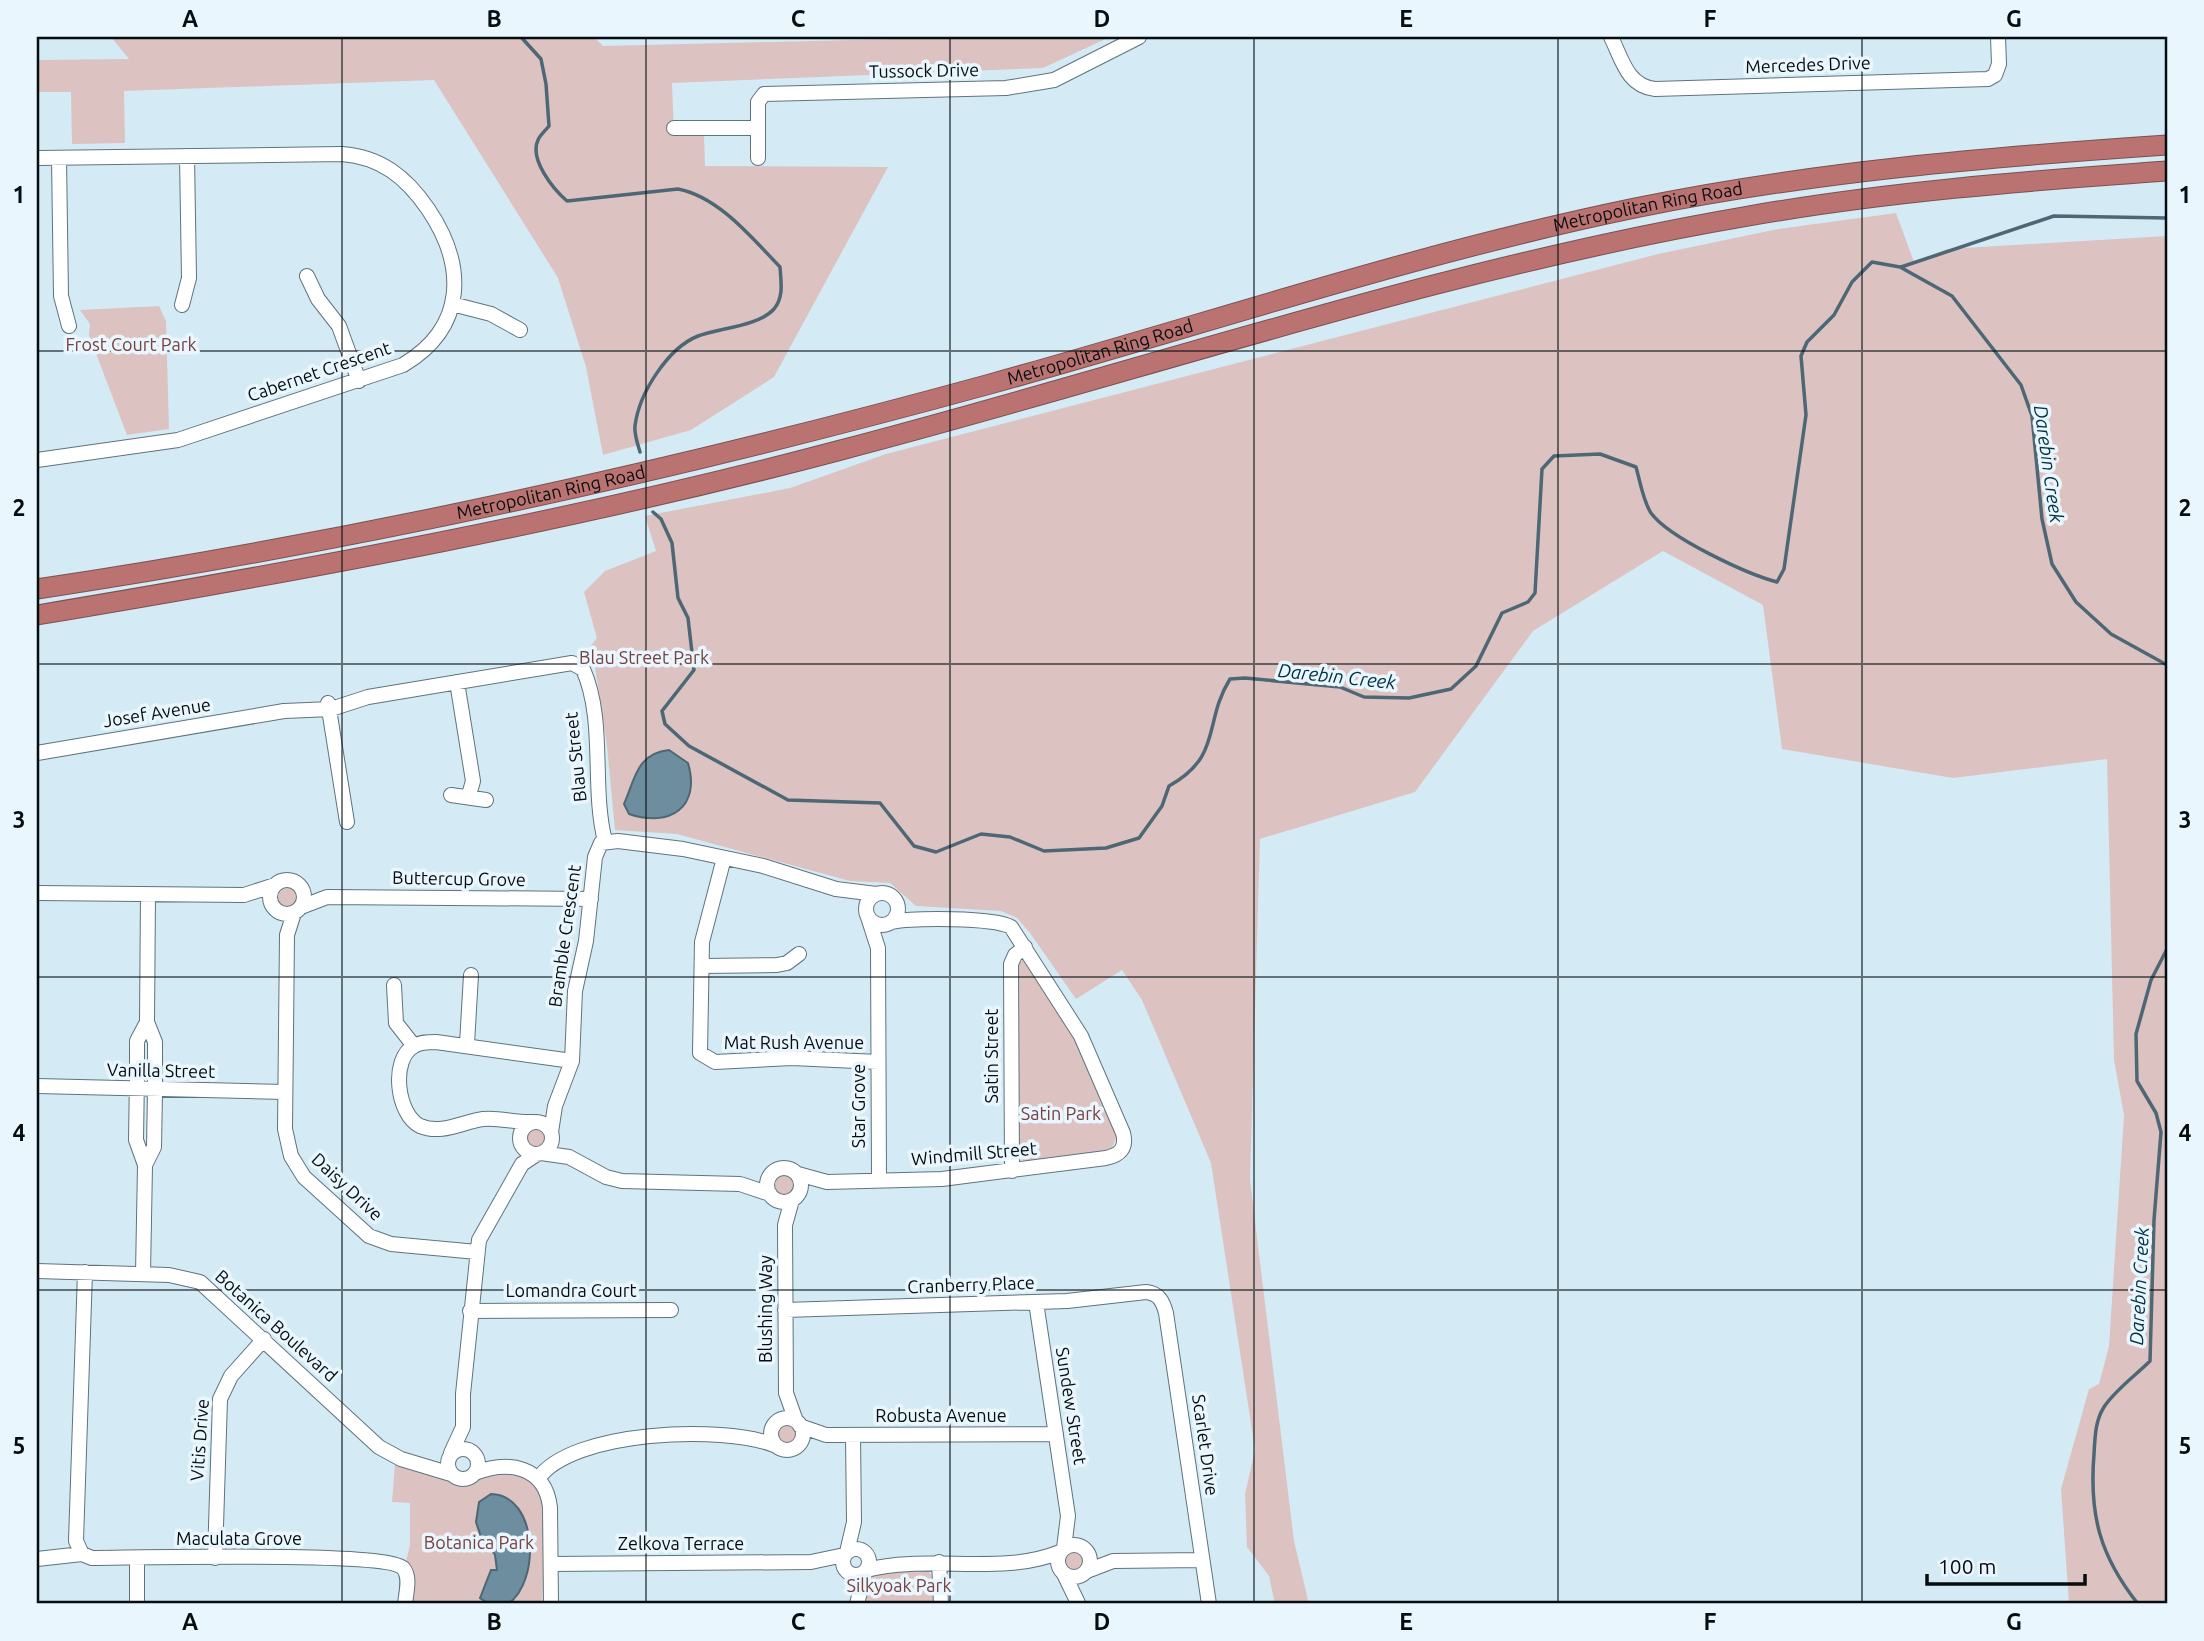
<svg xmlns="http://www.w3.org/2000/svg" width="2204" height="1641" font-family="Ubuntu,sans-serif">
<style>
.green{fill:#dcc3c1}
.water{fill:#6d8e9f;stroke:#4e6774;stroke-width:2}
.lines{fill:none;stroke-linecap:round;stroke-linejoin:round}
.stream{stroke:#4e6774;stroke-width:3.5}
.minor-casing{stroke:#5f737d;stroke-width:16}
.highway-casing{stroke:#7c4f50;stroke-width:21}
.minor{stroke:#fff;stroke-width:14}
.highway{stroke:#bb7372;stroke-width:19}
.grid{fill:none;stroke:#060d10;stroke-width:2;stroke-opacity:0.55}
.labels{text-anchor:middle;stroke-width:7;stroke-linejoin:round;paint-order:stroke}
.street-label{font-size:18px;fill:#060d10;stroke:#e9f6fd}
.park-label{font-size:18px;fill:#774140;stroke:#e9f6fd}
.water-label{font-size:19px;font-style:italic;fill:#003143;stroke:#e9f6fd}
.neatline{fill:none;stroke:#060d10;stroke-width:2.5}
.grid-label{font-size:23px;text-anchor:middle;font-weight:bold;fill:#060d10}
</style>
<rect width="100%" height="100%" fill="#d4ebf6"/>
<path class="green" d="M 111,37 L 594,37 L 603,46 L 973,37 L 1110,37 L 1043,68 L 672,83 L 674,134 L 704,135 L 705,166 L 888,167 L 774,377 L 691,430 L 603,455 L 586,367 L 558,278 L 434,80 L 124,91 L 125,143 L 72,144 L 71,92 L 37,92 L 37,60 L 129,59 Z
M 1896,213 L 1914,262 L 1947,249 L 2167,236 L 2167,1604 L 2069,1604 L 2061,1489 L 2089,1389 L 2099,1384 L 2109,1346 L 2124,1115 L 2114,1060 L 2107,759 L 1953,778 L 1782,749 L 1763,605 L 1663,551 L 1533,631 L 1415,792 L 1260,839 L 1250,1180 L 1294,1541 L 1309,1604 L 1275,1604 L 1269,1576 L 1247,1547 L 1245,1494 L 1255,1450 L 1211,1163 L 1142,1000 L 1122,970 L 1076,999 L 1030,933 L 1017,918 L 1001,911 L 916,906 L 890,883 L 850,881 L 677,834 L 615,830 L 607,746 L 595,667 L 584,654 L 597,638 L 584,592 L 605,571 L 656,551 L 645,516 L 790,488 L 886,454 L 1658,254 L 1778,229 Z
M 159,306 L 166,321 L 169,429 L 127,435 L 89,335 L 90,324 L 80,310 Z
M278 898a10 10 0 1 1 20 0a10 10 0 1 1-20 0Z
M 1019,957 L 1024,958 L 1077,1040 L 1117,1136 L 1111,1150 L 1026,1162 L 1017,1155 Z
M526 1138a10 10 0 1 1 20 0a10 10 0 1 1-20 0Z
M775 1185a10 10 0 1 1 20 0a10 10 0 1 1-20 0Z
M776 1434a10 10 0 1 1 20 0a10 10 0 1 1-20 0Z
M 395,1464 L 465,1482 L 511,1471 L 528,1478 L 539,1491 L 545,1512 L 542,1514 L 545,1535 L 542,1604 L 410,1604 L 406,1562 L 410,1545 L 410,1503 L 392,1502 Z
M1065 1561a10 10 0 1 1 20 0a10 10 0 1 1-20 0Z
M 883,1569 L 927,1569 L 934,1580 L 935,1604 L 862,1604 L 869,1578 Z"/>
<path class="water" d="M 669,750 L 688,763 C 701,807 670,828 629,814 L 624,804 C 635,779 637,753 669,750 Z
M 491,1494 C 538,1495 541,1581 508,1604 L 489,1604 L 480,1598 L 491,1570 L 497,1570 L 495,1555 L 486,1541 L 483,1543 L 476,1522 L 479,1502 Z"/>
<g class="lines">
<path class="stream" d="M 204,37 L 212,37
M 521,37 L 541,59 L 546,84 L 549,126 C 546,130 540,135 538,140 C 529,159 553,189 567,201 L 678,189 C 719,197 752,238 780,267 C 781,282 784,297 774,309 C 759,326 719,328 698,336 C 668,348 639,393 635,426 C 634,434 638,445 640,452
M 1901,267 L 2054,216 L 2167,218
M 653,512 L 661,519 L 672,543 L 678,598 L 688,618 L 694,670 L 662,711 L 665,724 L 689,746 L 788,800 L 880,803 L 914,846 L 936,852 L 981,834 L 1010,837 L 1044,851 L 1106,848 L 1139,838 L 1162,806 L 1169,786 C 1223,756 1203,722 1230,679 L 1245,678 L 1340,687 L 1364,697 L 1409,698 L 1451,689 L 1476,666 L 1502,613 L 1528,602 L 1535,593 L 1542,469 L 1554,456 L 1600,454 L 1636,467 C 1640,481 1643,501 1651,513 C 1669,538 1747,574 1777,582 L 1784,569 L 1806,415 L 1801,356 L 1807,342 L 1834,315 L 1852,282 L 1872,262 L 1900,267 L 1952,296 L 2021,385 L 2032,416 L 2042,519 L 2052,564 L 2076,602 L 2111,634 L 2167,665
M 2138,1604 C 2100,1556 2089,1515 2094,1454 C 2095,1438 2095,1421 2104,1407 C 2115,1390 2135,1376 2150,1361 L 2154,1220 L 2161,1132 L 2156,1113 L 2137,1081 L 2136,1034 L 2151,980 L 2167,949"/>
<defs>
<path id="minor" d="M 1611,37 C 1622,59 1627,86 1655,89 L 1988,79 L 1995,75 L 1999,64 L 1998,37
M 674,128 L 757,128
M 37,158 L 342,154 C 381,157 406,177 428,209 C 466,265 467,327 403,365 L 178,440 L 37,460
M 59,158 L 61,296 L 69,326
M 758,158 L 758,102 L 764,94 L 1006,88 L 1054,80 L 1139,37
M 307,276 L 318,299 L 339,326 L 359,381
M 452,304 L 491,314 L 520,330
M 182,305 L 189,278 L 187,156
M 457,682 L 473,781 L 469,795
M 328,703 L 347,822
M 37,753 L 284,711 L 331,709 L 368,697 L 572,663 L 583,669 C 606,721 591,787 605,841
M 451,795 L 486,800
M 724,858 L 702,942 L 700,1053 L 715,1062 L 792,1058 L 878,1062
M270 897a17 17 0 1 1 34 0a17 17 0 1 1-34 0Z
M866 909a16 16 0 1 1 32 0a16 16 0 1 1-32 0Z
M 37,893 L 244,895 L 275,885
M 301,907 L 327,897 L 591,899
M 294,913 L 287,935 L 285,1129 L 291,1156 L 304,1177 L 369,1236 L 391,1244 L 477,1252
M 868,917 L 878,948 L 879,1180
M 702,966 L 777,965 L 787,963 L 799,954
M 394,985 L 396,1023 L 414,1046
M 467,1044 L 471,975
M 37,1086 L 284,1092
M520 1138a16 16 0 1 1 32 0a16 16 0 1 1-32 0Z
M 532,1122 C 515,1123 499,1117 483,1119 C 462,1122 442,1135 420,1126 C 397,1115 390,1059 414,1046 C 420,1042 429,1042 436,1042 L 572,1061
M 551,1132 L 555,1106 L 572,1061 L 575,991 L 586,941 L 595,857 L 601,843 L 618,841 L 683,849 L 763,866 L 836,889 L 876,894
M 541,1153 L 569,1157 L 606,1177 L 622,1181 L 740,1184 L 770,1194
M 145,1165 L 154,1147 L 155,1091 L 155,1042 L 147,1022 L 148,895
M767 1185a17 17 0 1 1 34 0a17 17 0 1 1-34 0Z
M 1012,1171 L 1011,964 L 1015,955 L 1025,947
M 798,1174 L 827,1182 L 942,1179 L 1106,1158 C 1120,1155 1127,1148 1123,1133 L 1081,1036 L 1011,927 C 993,917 913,918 891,922
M 792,1200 L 785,1225 L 786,1393 L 796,1421
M 37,1271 L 169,1275 L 200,1282 L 379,1447 L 401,1459 L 451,1474
M 85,1272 L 76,1541 L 82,1554 L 92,1558 C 133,1558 386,1551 403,1568 C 411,1577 406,1593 405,1604
M 143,1274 L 145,1165 L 136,1140 L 137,1074 L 137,1041 L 147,1022
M 1036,1302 L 1068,1516 L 1064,1548
M 785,1310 L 1067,1301 L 1146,1292 C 1159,1293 1163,1302 1166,1313 L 1209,1604
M 470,1311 L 671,1310
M771 1434a16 16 0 1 1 32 0a16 16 0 1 1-32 0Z
M 800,1426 L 826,1435 L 1056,1434
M448 1464a15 15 0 1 1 30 0a15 15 0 1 1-30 0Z
M 451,1453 L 463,1427 L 463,1394 L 479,1240 L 522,1164 L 537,1154
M 475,1473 C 508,1460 545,1466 550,1507 L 551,1604
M 538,1479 C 571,1430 724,1425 774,1445
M1058 1561a16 16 0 1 1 32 0a16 16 0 1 1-32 0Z
M843 1562a13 13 0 1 1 26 0a13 13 0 1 1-26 0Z
M 847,1552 L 854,1522 L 853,1435
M 137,1558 L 137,1604
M 215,1558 L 220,1399 L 231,1376 L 264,1339
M 37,1559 L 82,1554
M 939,1562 L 941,1604
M 551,1564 L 811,1562 L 844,1555
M 866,1570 C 929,1554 1002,1576 1060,1552
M 1087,1571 L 1113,1561 L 1202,1560
M 1064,1574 L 1078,1603
M 857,1604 L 865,1572"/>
<g id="highway">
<path id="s1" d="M 37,589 C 357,541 677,470 990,384 C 1204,325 1416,253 1635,208 C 1810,172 1989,157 2167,145"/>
<path d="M 37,615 C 307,570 577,520 841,450 C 1140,372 1439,269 1743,217 C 1883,192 2025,181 2167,171"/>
</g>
</defs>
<use href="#minor" class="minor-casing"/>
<use href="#highway" class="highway-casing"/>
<use href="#minor" class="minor"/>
<use href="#highway" class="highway"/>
</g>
<path class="grid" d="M 342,37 L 342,1604M 646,37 L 646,1604M 950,37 L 950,1604M 1254,37 L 1254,1604M 1558,37 L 1558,1604M 1862,37 L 1862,1604M 37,351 L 2167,351M 37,664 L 2167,664M 37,977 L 2167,977M 37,1290 L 2167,1290"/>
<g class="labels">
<g class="street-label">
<text transform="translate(1808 65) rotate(-2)" y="6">Mercedes Drive</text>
<text transform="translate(924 71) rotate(-1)" y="6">Tussock Drive</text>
<text dy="6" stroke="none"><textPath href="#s1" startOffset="1657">Metropolitan Ring Road</textPath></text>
<text dy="6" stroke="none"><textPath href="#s1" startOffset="1090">Metropolitan Ring Road</textPath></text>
<text transform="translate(319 372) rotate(-19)" y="6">Cabernet Crescent</text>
<text dy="6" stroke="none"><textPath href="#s1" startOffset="523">Metropolitan Ring Road</textPath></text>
<text transform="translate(157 713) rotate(-9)" y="6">Josef Avenue</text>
<text transform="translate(576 757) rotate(-96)" y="6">Blau Street</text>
<text transform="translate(459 879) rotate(1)" y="6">Buttercup Grove</text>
<text transform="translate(565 936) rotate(-82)" y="6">Bramble Crescent</text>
<text x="794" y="1049">Mat Rush Avenue</text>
<text transform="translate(992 1056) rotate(-90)" y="6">Satin Street</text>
<text transform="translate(161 1071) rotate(1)" y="6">Vanilla Street</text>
<text transform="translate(859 1106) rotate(-90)" y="6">Star Grove</text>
<text transform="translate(974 1154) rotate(-5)" y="6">Windmill Street</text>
<text transform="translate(347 1187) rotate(43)" y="6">Daisy Drive</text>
<text transform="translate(971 1285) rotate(-2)" y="6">Cranberry Place</text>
<text x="571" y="1297">Lomandra Court</text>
<text transform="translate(766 1309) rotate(-90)" y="6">Blushing Way</text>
<text transform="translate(276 1326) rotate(42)" y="6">Botanica Boulevard</text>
<text transform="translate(1071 1406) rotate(81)" y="6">Sundew Street</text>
<text x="941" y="1422">Robusta Avenue</text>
<text transform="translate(200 1440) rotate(-86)" y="6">Vitis Drive</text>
<text transform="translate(1205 1445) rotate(82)" y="6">Scarlet Drive</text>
<text x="239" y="1545">Maculata Grove</text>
<text x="681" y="1550">Zelkova Terrace</text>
</g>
<g class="park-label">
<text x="131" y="351">Frost Court Park</text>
<text x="644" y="664">Blau Street Park</text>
<text x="1061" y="1120">Satin Park</text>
<text x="479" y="1549">Botanica Park</text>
<text x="899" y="1592">Silkyoak Park</text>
</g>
<g class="water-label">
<text transform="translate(2049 464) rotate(82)" y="7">Darebin Creek</text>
<text transform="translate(1337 676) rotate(6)" y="7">Darebin Creek</text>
<text transform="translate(2139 1286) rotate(-87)" y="7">Darebin Creek</text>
</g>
</g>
<rect width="2204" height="1641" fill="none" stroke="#e9f6fd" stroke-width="77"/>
<path d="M1927 1574v10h158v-10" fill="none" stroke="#060d10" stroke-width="3.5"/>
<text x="1938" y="1574" font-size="21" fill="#060d10" stroke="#e9f6fd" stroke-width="5" paint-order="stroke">100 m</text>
<rect x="38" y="38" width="2128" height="1564" class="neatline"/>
<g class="grid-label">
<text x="190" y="27">A</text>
<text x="494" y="27">B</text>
<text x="798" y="27">C</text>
<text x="1102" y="27">D</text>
<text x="1406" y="27">E</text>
<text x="1710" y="27">F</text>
<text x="2014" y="27">G</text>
<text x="19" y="203">1</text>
<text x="2185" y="203">1</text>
<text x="19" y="516">2</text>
<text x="2185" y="516">2</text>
<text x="19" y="828">3</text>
<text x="2185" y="828">3</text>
<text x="19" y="1141">4</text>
<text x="2185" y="1141">4</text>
<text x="19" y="1454">5</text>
<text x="2185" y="1454">5</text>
<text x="190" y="1630">A</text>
<text x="494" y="1630">B</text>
<text x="798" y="1630">C</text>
<text x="1102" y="1630">D</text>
<text x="1406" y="1630">E</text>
<text x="1710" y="1630">F</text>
<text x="2014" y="1630">G</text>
</g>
</svg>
